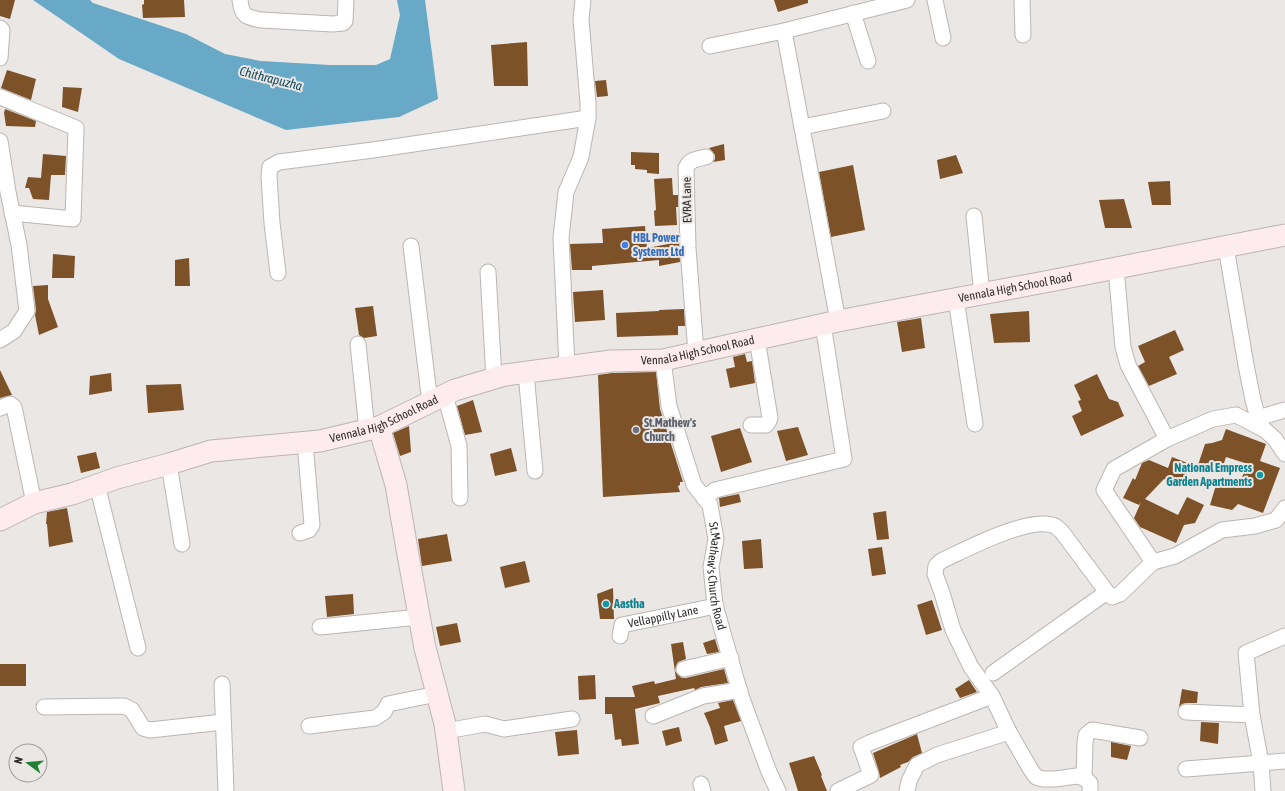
<svg xmlns="http://www.w3.org/2000/svg" width="1285" height="791" font-family="'Asap Condensed',sans-serif">
<style>
.water{fill:#67a9c6}
.building{fill:#7d5229}
.lines{fill:none;stroke-linecap:round;stroke-linejoin:round}
.street-casing{stroke:#bab6b3;stroke-width:17}
.secondary-casing{stroke:#bab6b3;stroke-width:23}
.street{stroke:#fff;stroke-width:15}
.secondary{stroke:#fdebee;stroke-width:21}
.shop-dot{fill:#3f7fe0;stroke:#ebe7e4;stroke-width:1.5}
.worship-dot{fill:#6b7280;stroke:#ebe7e4;stroke-width:1.5}
.culture-dot{fill:#0f9aa8;stroke:#ebe7e4;stroke-width:1.5}
.labels{text-anchor:middle;stroke-width:4;stroke-linejoin:round;paint-order:stroke}
.street-label{font-size:12px;fill:#2d2c2a;stroke:#ebe7e4}
.shop-label{font-size:12px;font-weight:bold;fill:#366cbe;stroke:#ebe7e4;text-anchor:start}
.worship-label{font-size:12px;font-weight:bold;fill:#5b616d;stroke:#ebe7e4;text-anchor:start}
.culture-label{font-size:12px;font-weight:bold;fill:#0d838f;stroke:#ebe7e4;text-anchor:end}
.water-label{font-size:13px;font-style:italic;fill:#134a60;stroke:#ebe7e4}
</style>
<rect width="100%" height="100%" fill="#ebe7e4"/>
<path class="water" d="M 33,0 L 90,0 L 93,3 L 186,34 L 225,54 L 261,61 L 330,65 L 376,65 L 390,59 L 400,15 L 397,0 L 425,0 L 438,99 L 399,117 L 286,130 L 119,59 Z"/>
<path class="building" d="M 0,0 L 15,0 L 10,19 L 0,16 Z
M 144,0 L 184,0 L 185,17 L 143,18 L 142,5 L 144,4 Z
M 774,0 L 808,0 L 808,3 L 778,12 Z
M 527,42 L 528,86 L 494,86 L 491,45 Z
M 7,70 L 36,79 L 31,100 L 1,88 Z
M 606,80 L 608,96 L 597,97 L 595,81 Z
M 63,87 L 82,88 L 78,112 L 62,107 Z
M 5,109 L 36,121 L 35,127 L 6,126 L 4,113 Z
M 724,144 L 725,160 L 713,162 L 715,159 L 715,155 L 712,151 L 709,148 Z
M 631,152 L 659,153 L 659,174 L 647,173 L 647,170 L 635,169 L 635,165 L 631,165 Z
M 43,154 L 66,156 L 65,175 L 51,175 L 49,200 L 33,199 L 29,188 L 25,188 L 28,177 L 41,178 Z
M 956,155 L 963,173 L 940,179 L 937,160 Z
M 853,165 L 865,230 L 831,237 L 819,172 Z
M 672,178 L 673,195 L 678,195 L 678,207 L 676,207 L 677,225 L 655,226 L 654,211 L 656,210 L 654,179 Z
M 1170,181 L 1171,205 L 1152,205 L 1148,182 Z
M 1124,199 L 1132,228 L 1105,228 L 1099,200 Z
M 645,226 L 647,248 L 679,242 L 680,262 L 659,266 L 659,260 L 592,266 L 592,270 L 572,270 L 570,244 L 603,243 L 602,229 Z
M 53,254 L 75,256 L 74,278 L 52,278 Z
M 189,258 L 190,286 L 175,286 L 175,260 Z
M 48,285 L 48,299 L 58,327 L 39,335 L 35,315 L 36,310 L 33,286 Z
M 603,290 L 605,320 L 575,322 L 573,292 Z
M 373,306 L 377,336 L 364,338 L 359,335 L 355,308 Z
M 684,309 L 685,326 L 678,326 L 678,335 L 617,337 L 616,313 L 659,311 L 659,310 Z
M 1029,311 L 1030,342 L 994,343 L 990,314 Z
M 921,318 L 925,348 L 902,352 L 897,322 Z
M 1175,330 L 1184,350 L 1169,357 L 1177,374 L 1149,386 L 1138,366 L 1145,362 L 1138,346 Z
M 745,354 L 747,362 L 752,361 L 755,383 L 730,388 L 726,369 L 735,367 L 733,357 Z
M 0,370 L 12,395 L 0,398 Z
M 656,372 L 660,409 L 683,482 L 680,482 L 680,485 L 678,486 L 680,492 L 603,497 L 598,375 L 612,373 Z
M 111,373 L 112,391 L 89,395 L 90,376 Z
M 1097,374 L 1109,399 L 1118,402 L 1124,416 L 1081,436 L 1072,416 L 1082,411 L 1078,401 L 1081,400 L 1074,385 Z
M 181,384 L 184,410 L 148,413 L 146,385 Z
M 473,400 L 482,432 L 465,435 L 457,406 Z
M 409,426 L 411,452 L 400,456 L 393,433 Z
M 798,427 L 808,455 L 786,461 L 777,431 Z
M 740,428 L 752,462 L 721,472 L 711,436 Z
M 1226,429 L 1266,444 L 1260,461 L 1280,468 L 1263,513 L 1238,504 L 1232,510 L 1210,505 L 1216,485 L 1224,482 L 1238,486 L 1248,464 L 1226,457 L 1221,472 L 1198,465 L 1205,444 L 1212,443 L 1222,440 Z
M 511,448 L 517,471 L 495,476 L 490,454 Z
M 96,452 L 100,468 L 81,473 L 77,456 Z
M 1172,457 L 1190,464 L 1185,478 L 1173,483 L 1164,479 L 1145,499 L 1178,515 L 1187,497 L 1204,505 L 1195,523 L 1184,525 L 1176,543 L 1140,527 L 1134,518 L 1141,502 L 1139,505 L 1123,498 L 1133,478 L 1135,480 L 1142,463 L 1149,460 L 1168,468 Z
M 739,494 L 741,502 L 720,507 L 719,498 Z
M 67,508 L 73,542 L 49,547 L 47,524 L 46,524 L 47,512 Z
M 886,511 L 889,539 L 877,540 L 873,513 Z
M 447,534 L 452,561 L 422,566 L 418,539 Z
M 761,539 L 763,568 L 744,569 L 742,541 Z
M 882,547 L 886,574 L 872,576 L 868,549 Z
M 525,561 L 530,582 L 505,588 L 500,567 Z
M 613,588 L 614,619 L 600,619 L 597,594 Z
M 353,594 L 354,614 L 327,617 L 325,596 Z
M 932,600 L 942,630 L 926,635 L 917,605 Z
M 457,623 L 461,642 L 440,646 L 436,627 Z
M 715,639 L 719,652 L 707,654 L 703,643 Z
M 683,642 L 686,659 L 678,662 L 676,666 L 675,671 L 678,675 L 682,678 L 686,678 L 724,669 L 728,683 L 701,687 L 695,690 L 694,688 L 658,696 L 660,703 L 635,709 L 639,744 L 622,746 L 621,739 L 615,740 L 612,714 L 605,714 L 605,697 L 635,697 L 632,686 L 654,681 L 655,684 L 676,679 L 671,644 Z
M 0,664 L 26,664 L 26,686 L 0,686 Z
M 595,675 L 596,699 L 579,700 L 578,676 Z
M 969,680 L 977,692 L 960,698 L 955,689 Z
M 1182,689 L 1198,692 L 1197,703 L 1186,703 L 1182,704 L 1179,707 Z
M 733,700 L 741,721 L 724,726 L 728,741 L 715,745 L 710,727 L 704,713 L 720,708 L 718,703 Z
M 1201,722 L 1219,723 L 1218,744 L 1200,741 Z
M 679,727 L 682,741 L 666,746 L 662,731 Z
M 577,730 L 579,754 L 558,756 L 555,732 Z
M 917,734 L 922,753 L 913,757 L 908,762 L 900,765 L 901,767 L 880,778 L 879,772 L 873,753 Z
M 1111,742 L 1131,746 L 1127,760 L 1111,757 Z
M 814,756 L 822,775 L 821,776 L 827,791 L 798,791 L 789,763 Z"/>
<g class="lines">
<defs>
<g id="street">
<path d="M 240,0 C 242,16 245,17 261,20 L 333,24 L 343,23 L 345,21 L 346,0"/>
<path d="M 935,0 L 943,38"/>
<path d="M 1022,0 L 1023,35"/>
<path d="M 853,13 L 868,61"/>
<path d="M 0,28 L 2,30 L 0,58"/>
<path d="M 784,31 L 838,321"/>
<path d="M 710,46 L 784,31 L 907,0"/>
<path d="M 0,97 L 76,128 L 73,219 L 12,213"/>
<path d="M 802,127 L 883,111"/>
<path d="M 0,141 L 8,192 L 19,245 L 27,311 L 14,331 L 0,340"/>
<path d="M 974,216 L 982,294"/>
<path d="M 411,246 L 430,403"/>
<path d="M 1226,247 L 1246,365 L 1253,400 L 1258,418 L 1285,410"/>
<path d="M 1116,268 L 1123,347 L 1128,365 L 1167,439 L 1114,469 L 1104,490 L 1153,562"/>
<path d="M 488,272 L 494,379"/>
<path d="M 278,273 L 272,223 L 269,176 L 270,167 L 279,162 L 373,150 L 588,118"/>
<path d="M 956,299 L 975,424"/>
<path d="M 358,344 L 367,430"/>
<path d="M 696,353 L 688,248 L 686,168 C 690,159 697,159 706,157"/>
<path id="s1" d="M 663,360 L 669,406 L 694,485 L 710,505 L 716,539 L 711,567 L 715,605 L 741,696 L 769,772 L 778,791"/>
<path d="M 567,367 L 561,238 L 566,192 L 581,157 L 588,118 L 588,103 L 581,19 L 583,0"/>
<path d="M 526,373 L 535,471"/>
<path d="M 445,395 L 459,446 L 460,498"/>
<path d="M 0,408 L 10,404 L 14,407 L 34,503"/>
<path d="M 751,425 L 766,425 L 769,421 L 770,418 L 757,339"/>
<path d="M 1167,439 L 1213,419 L 1236,415 L 1265,430 L 1275,439 L 1285,454"/>
<path d="M 169,464 L 182,544"/>
<path d="M 97,485 L 138,648"/>
<path d="M 704,498 L 715,490 L 844,459 L 823,324"/>
<path d="M 300,533 L 309,530 L 312,525 L 305,442"/>
<path d="M 320,627 L 419,617"/>
<path id="s2" d="M 620,636 L 622,625 L 716,606"/>
<path d="M 1285,636 L 1246,653 L 1252,715 L 1261,763 L 1285,761"/>
<path d="M 684,669 L 731,658"/>
<path d="M 993,673 L 1100,597 L 1106,591"/>
<path d="M 222,684 L 226,791"/>
<path d="M 44,707 L 124,706 L 132,710 L 143,728 L 150,730 L 223,722"/>
<path d="M 1186,712 L 1252,715"/>
<path d="M 653,716 L 703,696 L 740,690"/>
<path d="M 309,726 L 375,718 L 384,712 L 388,704 L 437,694"/>
<path d="M 446,731 L 485,724 L 504,729 L 572,719"/>
<path d="M 1186,769 L 1261,763 L 1263,791"/>
<path d="M 1084,778 L 1085,743 L 1086,735 L 1092,730 L 1140,738"/>
<path d="M 701,784 L 703,791"/>
<path d="M 838,791 L 871,775 L 861,747 L 869,743 L 992,696"/>
<path d="M 907,791 L 909,781 L 917,765 L 937,755 L 1009,732"/>
<path d="M 1090,791 L 1090,783 L 1084,778 L 1077,776 L 1055,779 L 1043,779 L 1036,777 L 1031,770 L 1009,732 L 992,696 L 971,667 L 953,630 L 942,593 L 935,574 L 936,566 L 941,561 C 965,550 1030,515 1055,526 C 1057,527 1060,530 1062,532 L 1109,595 L 1112,597 L 1120,594 L 1153,562 L 1175,556 L 1222,530 L 1255,526 L 1276,520 L 1285,508"/>
</g>
<g id="secondary">
<path d="M 379,427 L 396,485 L 408,555 L 425,648 L 445,724 L 454,791"/>
<path id="s3" d="M 0,520 L 34,503 L 72,494 L 117,478 L 169,464 L 211,451 L 320,441 L 379,427 L 455,390 L 505,375 L 611,361 L 663,360 L 838,321 L 1050,281 L 1285,235"/>
</g>
</defs>
<use href="#street" class="street-casing"/>
<use href="#secondary" class="secondary-casing"/>
<use href="#street" class="street"/>
<use href="#secondary" class="secondary"/>
</g>
<circle class="shop-dot" cx="625" cy="245" r="4"/>
<circle class="worship-dot" cx="636" cy="430" r="4"/>
<g class="culture-dot">
<circle cx="1260" cy="475" r="4"/>
<circle cx="606" cy="604" r="4"/>
</g>
<g class="labels">
<g class="street-label">
<text transform="translate(687 200) rotate(-91)" y="4">EVRA Lane</text>
<text dy="4" stroke="none"><textPath href="#s3" startOffset="1048">Vennala High School Road</textPath></text>
<text dy="4" stroke="none"><textPath href="#s3" startOffset="724">Vennala High School Road</textPath></text>
<text dy="4" stroke="none"><textPath href="#s3" startOffset="400">Vennala High School Road</textPath></text>
<text dy="4" stroke="none"><textPath href="#s1" startOffset="227">St.Mathew's Church Road</textPath></text>
<text dy="4" stroke="none"><textPath href="#s2" startOffset="53">Vellappilly Lane</textPath></text>
</g>
<g class="shop-label">
<text x="633" y="242">HBL Power<tspan x="633" dy="14">Systems Ltd</tspan></text>
</g>
<g class="worship-label">
<text x="644" y="427">St.Mathew's<tspan x="644" dy="14">Church</tspan></text>
</g>
<g class="culture-label">
<text x="1252" y="472">National Empress<tspan x="1252" dy="14">Garden Apartments</tspan></text>
<text x="614" y="608" text-anchor="start">Aastha</text>
</g>
<g class="water-label">
<text transform="translate(271 78) rotate(14)" y="5">Chithrapuzha</text>
</g>
</g>
<g transform="translate(28 763) rotate(286)"><circle r="19" fill="#ebe7e4" stroke="#9f9c9a"/>
<path d="M0-3L7 15L0 10L-7 15Z" fill="#238032"/>
<text y="-6" font-size="11" font-weight="bold" text-anchor="middle" fill="#2d2c2a">N</text>
</g>
</svg>
